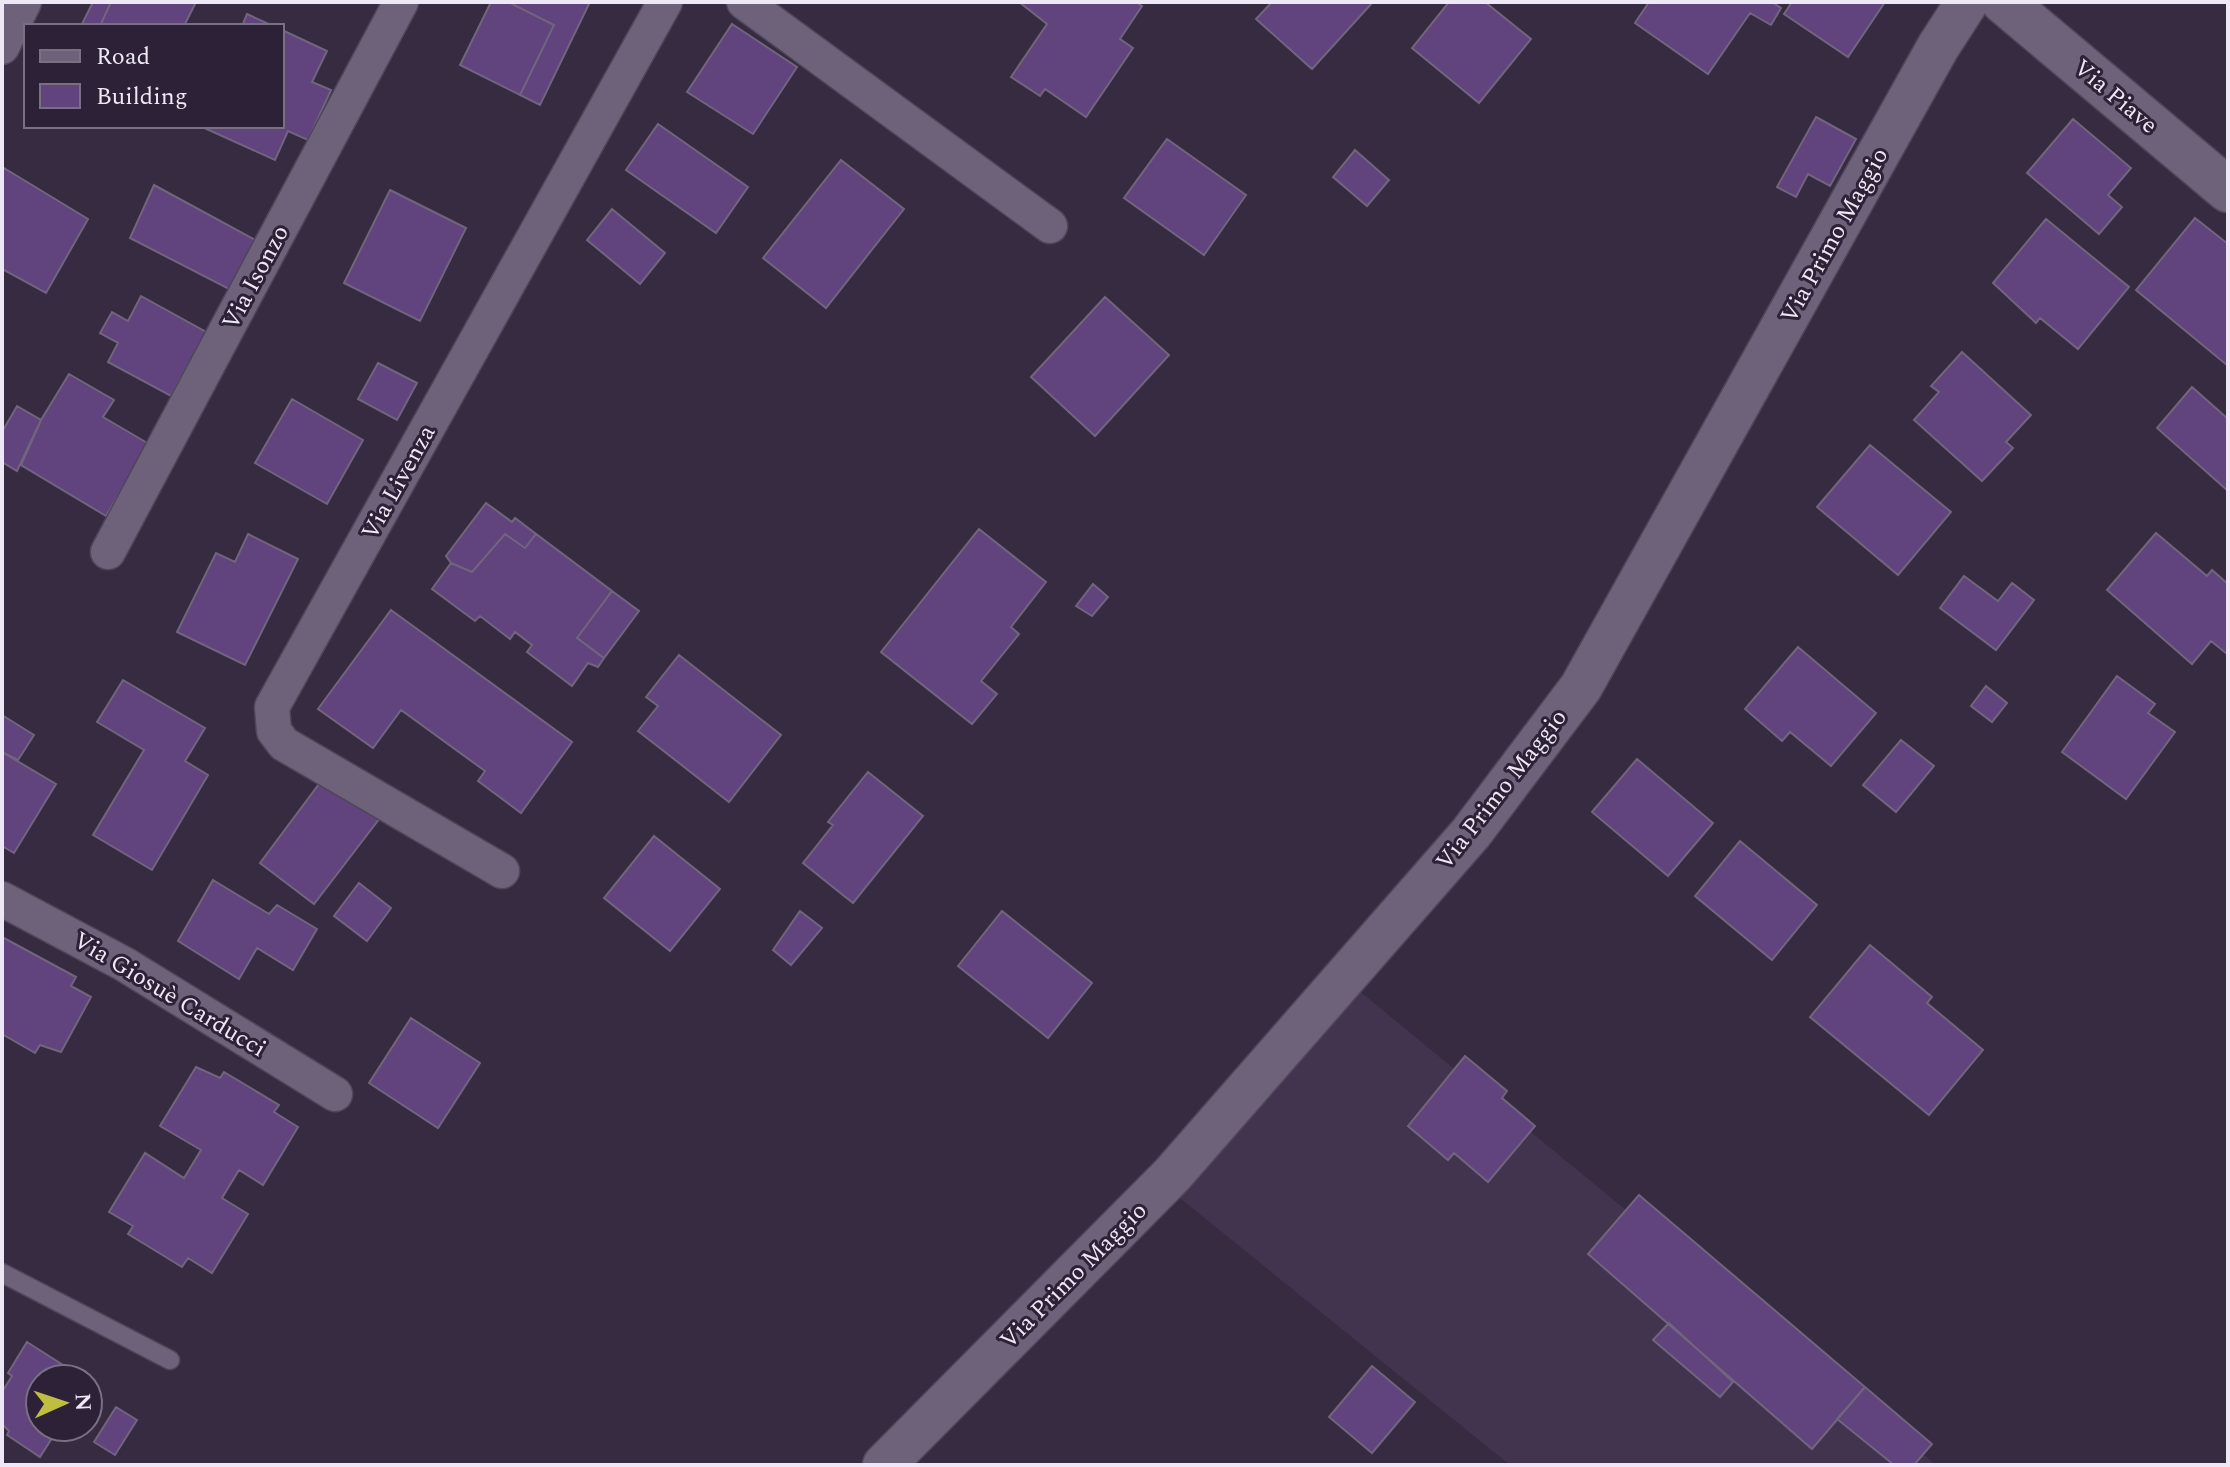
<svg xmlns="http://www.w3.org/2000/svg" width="2230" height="1467" font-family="Spectral,serif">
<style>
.built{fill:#42344f}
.building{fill:#61437d;stroke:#71657e;stroke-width:2}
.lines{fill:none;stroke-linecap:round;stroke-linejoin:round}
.service-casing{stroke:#4f4659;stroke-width:21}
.minor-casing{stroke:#4f4659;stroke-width:37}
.tertiary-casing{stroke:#4f4659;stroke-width:45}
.secondary-casing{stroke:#4f4659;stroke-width:47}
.service{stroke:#6e627b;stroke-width:18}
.minor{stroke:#6e627b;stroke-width:34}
.tertiary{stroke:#6e627b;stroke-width:42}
.secondary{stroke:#6e627b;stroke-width:44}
.labels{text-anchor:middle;stroke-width:6;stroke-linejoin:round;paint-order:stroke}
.street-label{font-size:24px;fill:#eee7f6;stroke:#2c2136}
</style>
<rect width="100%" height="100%" fill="#362b41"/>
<path class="built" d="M 1357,989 L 1936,1465 L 1510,1465 L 1170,1190 Z"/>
<path class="building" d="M 93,2 L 111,2 L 100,26 L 81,26 Z
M 111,2 L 196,2 L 184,26 L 100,26 Z
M 491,2 L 508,2 L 554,25 L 520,95 L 460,65 Z
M 508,2 L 584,2 L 589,4 L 540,105 L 520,95 L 554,25 Z
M 1019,2 L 1136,2 L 1142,6 L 1120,39 L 1133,48 L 1086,117 L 1045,89 L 1040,96 L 1011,77 L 1047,24 Z
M 1272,2 L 1373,2 L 1312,69 L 1256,19 Z
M 1449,2 L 1485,2 L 1531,39 L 1479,103 L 1412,48 Z
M 1649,2 L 1772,2 L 1781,8 L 1771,25 L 1750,13 L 1708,74 L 1635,23 Z
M 1792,2 L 1885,2 L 1848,57 L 1784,14 Z
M 247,14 L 273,26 L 242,26 Z
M 732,24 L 797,67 L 753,134 L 687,92 Z
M 282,30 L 327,51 L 312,82 L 331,90 L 308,140 L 288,131 L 275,160 L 200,126 L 282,126 Z
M 1816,117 L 1856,139 L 1830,186 L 1808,174 L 1796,197 L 1777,187 Z
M 2073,119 L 2131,168 L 2108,195 L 2122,207 L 2099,234 L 2027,173 Z
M 658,124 L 748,187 L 716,233 L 626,170 Z
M 1167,139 L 1246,195 L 1204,255 L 1124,198 Z
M 1355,150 L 1389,180 L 1367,206 L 1333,177 Z
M 841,160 L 904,209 L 826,308 L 763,258 Z
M 4,168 L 88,219 L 46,293 L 2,269 L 2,172 Z
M 154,185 L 257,241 L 229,289 L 130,238 Z
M 390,190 L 466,228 L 420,321 L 344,283 Z
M 612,209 L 665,253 L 640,284 L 587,240 Z
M 2195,218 L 2228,244 L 2228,366 L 2136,290 Z
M 2046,219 L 2129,287 L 2078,349 L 2040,318 L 2036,323 L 1993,283 Z
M 141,296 L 206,332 L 171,396 L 108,362 L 118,343 L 100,333 L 112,312 L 128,321 Z
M 1105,297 L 1169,355 L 1095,436 L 1031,377 Z
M 1962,352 L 2031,415 L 2006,442 L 2013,448 L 1982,481 L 1914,420 L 1939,392 L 1931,386 Z
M 378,363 L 417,383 L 397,420 L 358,399 Z
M 69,374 L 114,400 L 103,417 L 149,444 L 106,516 L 21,465 L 41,420 Z
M 2192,387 L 2228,419 L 2228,491 L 2157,428 Z
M 292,399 L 363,440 L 327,504 L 255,463 Z
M 17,406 L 41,420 L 17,471 L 2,462 L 2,432 Z
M 1870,445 L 1951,512 L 1898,575 L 1817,507 Z
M 486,503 L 512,522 L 515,518 L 536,534 L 525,548 L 505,534 L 472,572 L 451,563 L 446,556 Z
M 979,529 L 1046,582 L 1011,627 L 1019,634 L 981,681 L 997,694 L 972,724 L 881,652 Z
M 2156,533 L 2207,576 L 2212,570 L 2228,584 L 2227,654 L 2211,641 L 2192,664 L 2107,590 Z
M 248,534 L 298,559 L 245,665 L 177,632 L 216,553 L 235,562 Z
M 505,534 L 525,548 L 536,534 L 612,591 L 577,638 L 604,658 L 598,667 L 588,663 L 572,686 L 527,652 L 532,645 L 515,632 L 510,639 L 480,616 L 475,621 L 432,589 L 451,563 L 472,572 Z
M 1964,576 L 1998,601 L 2012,583 L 2034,600 L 1996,650 L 1940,608 Z
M 1093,584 L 1108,597 L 1092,616 L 1076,606 Z
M 612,591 L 639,611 L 604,658 L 577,638 Z
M 391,610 L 572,742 L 521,813 L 478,781 L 485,771 L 401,710 L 373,748 L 318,709 Z
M 1798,647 L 1876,713 L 1831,766 L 1790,732 L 1782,741 L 1745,709 Z
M 679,655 L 781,735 L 729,802 L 638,731 L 658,706 L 646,697 Z
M 2117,676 L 2155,704 L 2148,713 L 2175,732 L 2126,799 L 2062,752 Z
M 123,680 L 205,728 L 185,761 L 208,775 L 152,870 L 93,835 L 144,750 L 97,722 Z
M 1986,686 L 2007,703 L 1992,722 L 1971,706 Z
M 2,715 L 34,735 L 18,760 L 2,752 Z
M 1901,740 L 1934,766 L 1896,812 L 1863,785 Z
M 2,752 L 56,784 L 14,853 L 2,846 Z
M 1637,759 L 1713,823 L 1668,876 L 1592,812 Z
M 868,772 L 923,816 L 853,903 L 803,863 L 833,825 L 828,822 Z
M 325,776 L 380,818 L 314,904 L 260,863 Z
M 654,836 L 720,889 L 670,951 L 604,898 Z
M 1740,841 L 1817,905 L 1772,960 L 1695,896 Z
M 213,880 L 269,914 L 277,905 L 317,929 L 293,970 L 257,948 L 239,979 L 178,941 Z
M 359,883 L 391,908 L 367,941 L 334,916 Z
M 800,911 L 822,928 L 791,965 L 773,950 Z
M 1002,911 L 1092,983 L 1048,1038 L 958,966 Z
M 2,937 L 76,977 L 71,986 L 91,997 L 61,1052 L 40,1045 L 35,1053 L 2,1034 Z
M 1870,945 L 1932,997 L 1927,1003 L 1983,1050 L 1929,1115 L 1810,1017 Z
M 411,1018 L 480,1063 L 438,1128 L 369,1083 Z
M 1465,1056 L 1507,1091 L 1502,1098 L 1535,1126 L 1488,1182 L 1454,1153 L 1448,1160 L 1408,1126 Z
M 196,1067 L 220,1078 L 224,1072 L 279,1105 L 274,1112 L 298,1127 L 263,1185 L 239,1170 L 222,1198 L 248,1214 L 212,1273 L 188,1258 L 182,1267 L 128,1234 L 133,1226 L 109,1212 L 145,1153 L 184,1178 L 201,1150 L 160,1126 Z
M 1639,1195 L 1865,1387 L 1812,1449 L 1588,1254 Z
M 1669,1323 L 1733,1382 L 1720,1397 L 1653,1340 Z
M 27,1342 L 85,1379 L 40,1379 L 40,1427 L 59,1427 L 40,1457 L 7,1435 L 9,1431 L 2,1424 L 2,1392 L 12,1376 L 8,1373 Z
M 1372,1366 L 1415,1402 L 1372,1453 L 1329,1417 Z
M 1865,1387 L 1932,1444 L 1914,1465 L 1894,1465 L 1837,1419 Z
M 116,1407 L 137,1420 L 115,1455 L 94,1442 Z"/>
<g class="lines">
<defs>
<path id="service" d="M 2,1273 L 170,1360"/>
<path id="minor" d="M 744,2 L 1050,226
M 2,47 L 24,2
M 108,552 L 401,2
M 502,871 L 284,744 L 274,731 L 272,707 L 665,2
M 2,899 L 124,964 L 335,1094"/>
<path id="tertiary" d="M 884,1465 L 1172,1175 L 1471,833 L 1581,687 L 1938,47 L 1967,2"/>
<path id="secondary" d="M 2004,2 L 2228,190"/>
</defs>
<use href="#service" class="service-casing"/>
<use href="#minor" class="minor-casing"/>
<use href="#tertiary" class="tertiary-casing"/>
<use href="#secondary" class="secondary-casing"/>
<use href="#service" class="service"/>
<use href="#minor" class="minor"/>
<use href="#tertiary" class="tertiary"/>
<use href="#secondary" class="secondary"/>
</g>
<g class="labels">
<g class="street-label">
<text transform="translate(2116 96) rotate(40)" y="8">Via Piave</text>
<text transform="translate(1834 235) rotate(-61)" y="8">Via Primo Maggio</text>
<text transform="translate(255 277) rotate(-62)" y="8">Via Isonzo</text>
<text transform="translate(398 482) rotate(-61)" y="8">Via Livenza</text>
<text transform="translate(1501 789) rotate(-52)" y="8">Via Primo Maggio</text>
<text transform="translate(170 994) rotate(31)" y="8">Via Giosuè Carducci</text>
<text transform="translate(1073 1275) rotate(-45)" y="8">Via Primo Maggio</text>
</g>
</g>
<rect width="2230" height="1467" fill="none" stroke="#eee7f6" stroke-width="8"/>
<rect x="24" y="24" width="260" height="104" fill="#2c2136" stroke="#7a7083" stroke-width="2"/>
<rect x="40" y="50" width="40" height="12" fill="#6e627b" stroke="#7a7083" stroke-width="2"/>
<text x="96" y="64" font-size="24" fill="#eee7f6">Road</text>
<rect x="40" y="84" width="40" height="24" fill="#61437d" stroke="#7a7083" stroke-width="2"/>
<text x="96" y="104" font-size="24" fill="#eee7f6">Building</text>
<g transform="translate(64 1403) rotate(87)"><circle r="38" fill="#2c2136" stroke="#7a7083" stroke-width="2"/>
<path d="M0-6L14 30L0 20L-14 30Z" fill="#c0be41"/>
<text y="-12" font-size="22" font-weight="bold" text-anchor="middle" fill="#eee7f6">N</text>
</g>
</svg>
